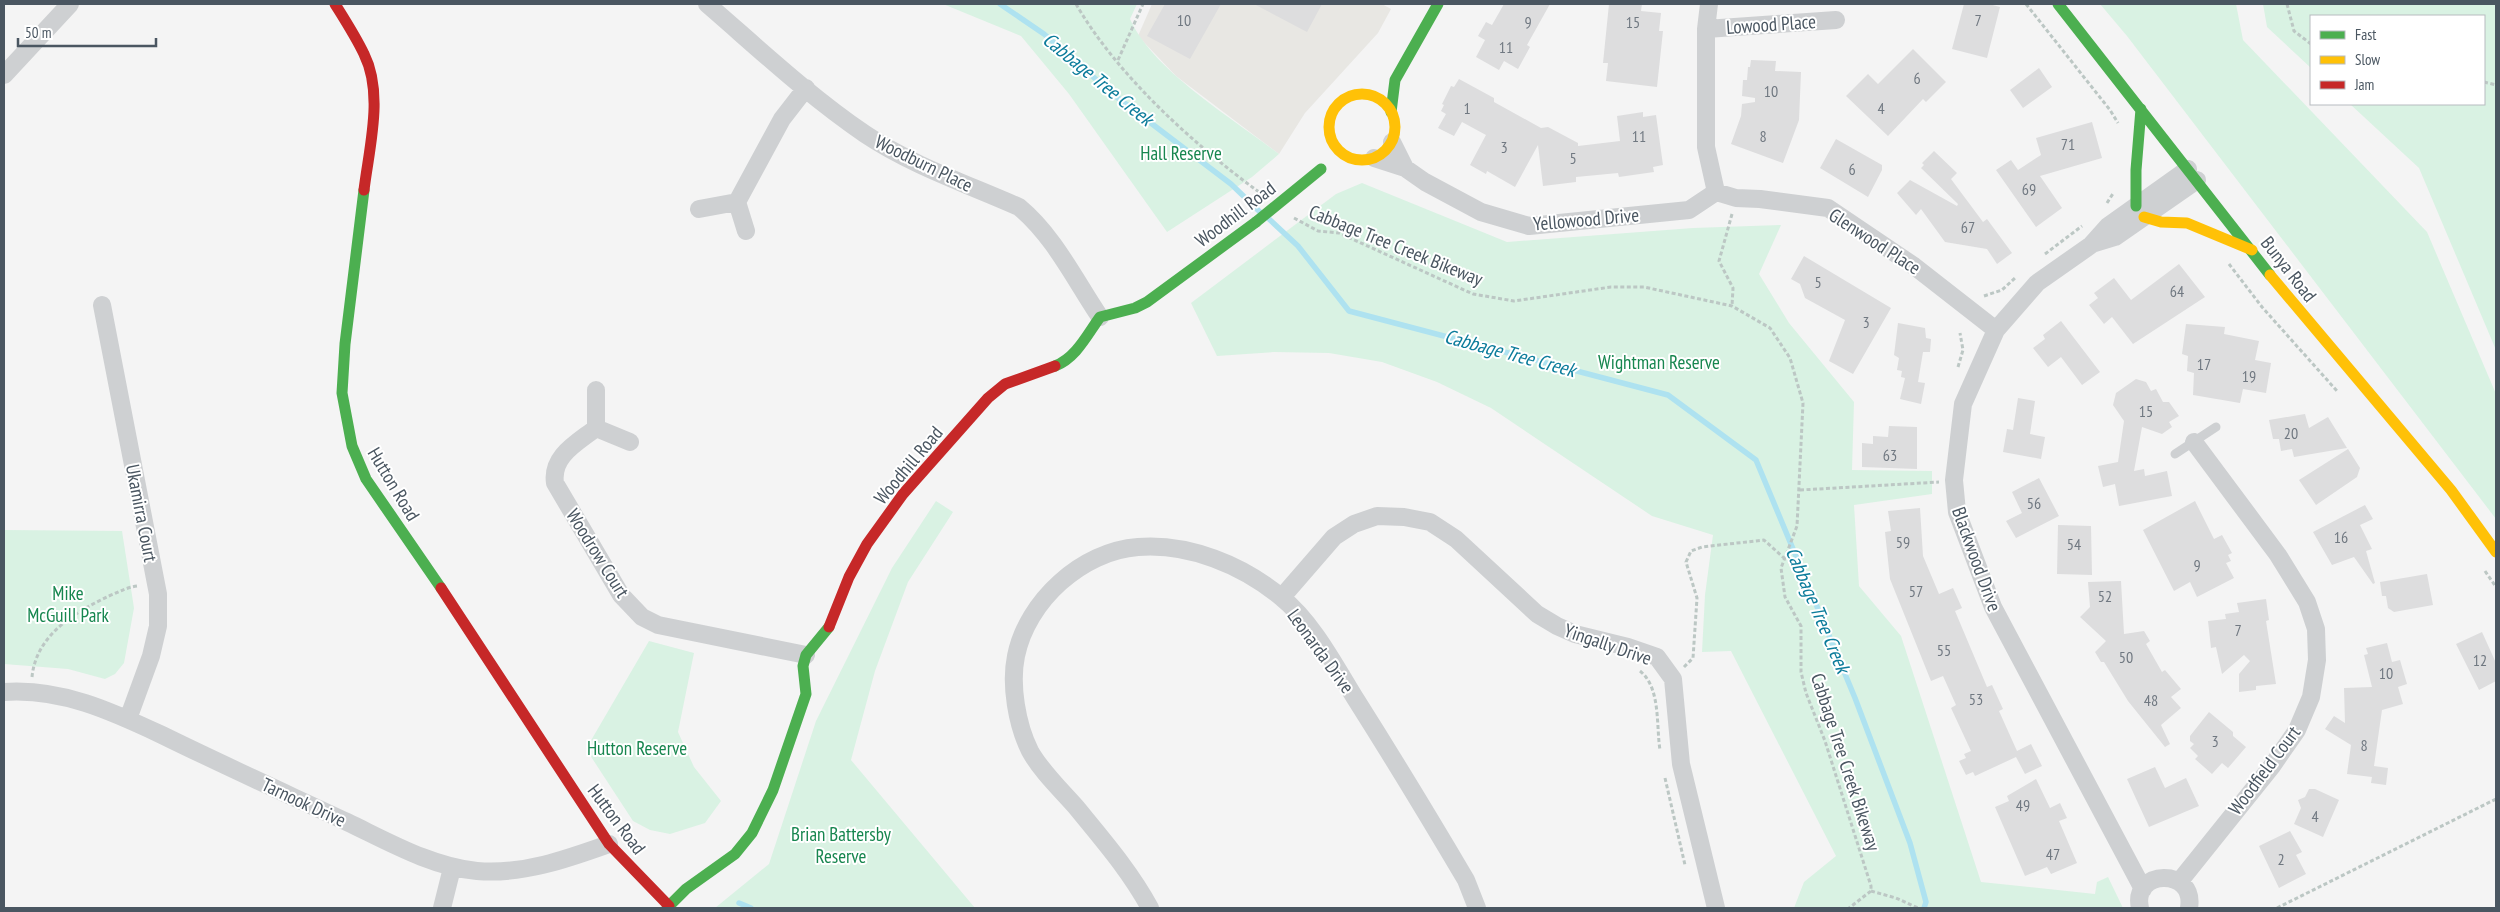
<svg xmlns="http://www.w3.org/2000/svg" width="2500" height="912" font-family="'PT Sans Narrow',sans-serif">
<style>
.commercial{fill:#e8e7e3}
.green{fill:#d9f2e3}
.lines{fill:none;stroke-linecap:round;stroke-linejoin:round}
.stream{stroke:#aee2f0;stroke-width:5.5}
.building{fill:#ddddde}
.path{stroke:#bcc7c4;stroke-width:3;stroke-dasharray:4 2.5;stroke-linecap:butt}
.lane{stroke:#ced0d2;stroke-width:9}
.street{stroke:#ced0d2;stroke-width:18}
.fast{stroke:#4caf50;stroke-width:11}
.slow{stroke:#ffc107;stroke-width:11}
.jam{stroke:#c62828;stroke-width:11}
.fast-bridge{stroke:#4caf50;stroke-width:11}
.labels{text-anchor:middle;stroke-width:4;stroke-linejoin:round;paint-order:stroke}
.number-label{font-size:16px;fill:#707881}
.street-label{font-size:19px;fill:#4a5661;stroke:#fff}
.park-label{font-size:19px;fill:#17864f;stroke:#fff}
.water-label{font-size:20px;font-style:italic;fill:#0c7c9b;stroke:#fff}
</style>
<rect width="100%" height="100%" fill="#f4f4f4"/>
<path class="commercial" d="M 1152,4 L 1382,4 L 1391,9 L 1378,33 L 1305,113 L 1279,154 L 1176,76 L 1138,36 Z"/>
<path class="green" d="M 943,4 L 1137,4 L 1130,19 C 1153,71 1234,119 1279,154 L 1252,177 L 1167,232 L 1069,94 L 1021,36 Z
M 2100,4 L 2236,4 L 2243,40 L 2427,232 L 2496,394 L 2496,519 L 2127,36 Z
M 2263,4 L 2496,4 L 2496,350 L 2419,168 L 2350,104 L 2484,104 L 2484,16 L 2311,16 L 2311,68 L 2267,27 Z
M 1362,183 L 1507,242 L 1693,228 L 1781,225 L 1759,274 L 1789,323 L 1854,402 L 1852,470 L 1932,471 L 1932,494 L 1854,505 L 1859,586 L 1901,636 L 1981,882 L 2095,894 L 2097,882 L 2108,877 L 2123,908 L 1794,908 L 1804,882 L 1836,856 L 1731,651 L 1702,652 L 1705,595 L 1713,535 L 1652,516 L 1491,408 L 1437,382 L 1382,362 L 1329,353 L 1274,352 L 1217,356 L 1191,303 L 1336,194 Z
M 936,501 L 953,512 L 908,582 L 875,671 L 851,760 L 975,908 L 715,908 L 769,864 L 816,721 L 892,568 Z
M 4,530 L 122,531 L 134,608 L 124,663 L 115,674 L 105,679 L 68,669 L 4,664 Z
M 649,641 L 694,653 L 678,732 L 694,767 L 721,801 L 705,823 L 670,834 L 650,830 L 633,821 L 586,749 Z"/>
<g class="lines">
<path class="stream" d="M 1000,4 L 1044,34 L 1114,95 L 1231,184 L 1260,212
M 1269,219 L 1298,246 L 1349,311 L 1668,395 L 1756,460 L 1855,698 L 1910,843 L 1926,902 L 1924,908
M 739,903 L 751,908"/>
</g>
<path class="building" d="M 1165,4 L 1221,4 L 1190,59 L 1147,36 Z
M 1254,4 L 1322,4 L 1307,32 Z
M 1504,4 L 1550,4 L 1527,45 L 1530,47 L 1518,69 L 1504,61 L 1499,70 L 1476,57 L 1485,40 L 1478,36 L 1486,22 L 1492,25 Z
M 1609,4 L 1642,4 L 1641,11 L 1661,13 L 1659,31 L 1663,31 L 1657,87 L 1606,81 L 1608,63 L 1603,63 Z
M 1964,4 L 1989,4 L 2000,7 L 1987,58 L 1952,49 Z
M 1913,49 L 1946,82 L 1926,102 L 1923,99 L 1888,136 L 1846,96 L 1868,74 L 1878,84 Z
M 1751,60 L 1776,61 L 1775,71 L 1801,72 L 1799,120 L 1783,163 L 1731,144 L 1741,116 L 1742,104 L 1755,102 L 1755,98 L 1742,96 L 1743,80 L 1747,80 L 1748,67 L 1750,67 Z
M 2039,68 L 2052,87 L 2023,108 L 2010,90 Z
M 1459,79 L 1494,98 L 1494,102 L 1541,128 L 1548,127 L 1578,143 L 1578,146 L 1620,141 L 1617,116 L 1643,112 L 1643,117 L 1656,115 L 1663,165 L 1653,167 L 1654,172 L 1619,177 L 1618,173 L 1576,177 L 1576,182 L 1543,186 L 1538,145 L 1515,187 L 1487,171 L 1486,174 L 1470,165 L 1486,135 L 1462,122 L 1454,136 L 1438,128 L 1446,114 L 1441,111 L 1444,105 L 1442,104 L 1451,86 L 1454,87 Z
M 2092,122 L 2102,158 L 2040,176 L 2062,208 L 2036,227 L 1996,170 L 2011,160 L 2018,170 L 2041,155 L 2036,138 Z
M 1836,139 L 1882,165 L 1882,170 L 1868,197 L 1820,168 Z
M 1934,151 L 1957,173 L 1951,179 L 1983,222 L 1987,219 L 2012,253 L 1997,264 L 1987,249 L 1945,242 L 1921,209 L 1916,215 L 1897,193 L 1910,180 L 1957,206 L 1958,204 L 1921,168 L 1924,165 L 1922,163 Z
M 1804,256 L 1891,308 L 1853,374 L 1829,361 L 1845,320 L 1805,298 L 1800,284 L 1791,279 Z
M 2179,264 L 2205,297 L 2133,344 L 2112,317 L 2104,324 L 2089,305 L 2098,298 L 2094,293 L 2114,278 L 2131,300 Z
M 2061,321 L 2100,372 L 2082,385 L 2061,357 L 2048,367 L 2033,348 L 2045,339 L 2043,335 Z
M 1898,323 L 1925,328 L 1926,338 L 1931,339 L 1930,352 L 1923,352 L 1918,382 L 1925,383 L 1921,404 L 1900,399 L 1905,378 L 1901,377 L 1902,371 L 1897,370 L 1899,358 L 1894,355 Z
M 2186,324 L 2225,327 L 2224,334 L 2259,341 L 2255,360 L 2271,363 L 2266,393 L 2243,389 L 2240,403 L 2193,395 L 2194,373 L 2187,371 L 2188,356 L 2182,354 Z
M 2136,379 L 2146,382 L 2151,391 L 2156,389 L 2163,402 L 2169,402 L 2179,416 L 2169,422 L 2172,427 L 2162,434 L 2142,427 L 2134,471 L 2144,469 L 2145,476 L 2167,471 L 2172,496 L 2119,506 L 2115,484 L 2103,487 L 2098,466 L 2118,462 L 2124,421 L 2113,405 L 2116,393 Z
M 2018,398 L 2035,401 L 2030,434 L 2045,437 L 2041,459 L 2003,452 L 2007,429 L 2013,430 Z
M 2305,414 L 2309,428 L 2328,417 L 2347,448 L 2294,457 L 2292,449 L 2281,451 L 2279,439 L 2273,439 L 2269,420 Z
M 1889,426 L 1917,427 L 1917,469 L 1862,467 L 1862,443 L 1873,444 L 1873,436 L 1888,437 Z
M 2348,449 L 2360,468 L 2357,477 L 2316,505 L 2299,480 Z
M 2039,478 L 2059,516 L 2016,538 L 2006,521 L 2022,513 L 2012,492 Z
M 2195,501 L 2214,539 L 2222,535 L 2232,553 L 2228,555 L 2231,561 L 2226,563 L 2234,578 L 2197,597 L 2190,582 L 2174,591 L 2143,530 Z
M 2365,505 L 2373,519 L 2360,525 L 2372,549 L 2366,551 L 2375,583 L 2373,584 L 2354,557 L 2332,565 L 2313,532 Z
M 1920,508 L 1923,556 L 1939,594 L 1953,588 L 1962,608 L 1955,611 L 1987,687 L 1992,685 L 2003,709 L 1999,711 L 2017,751 L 2031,744 L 2042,766 L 2025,774 L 2016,757 L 1975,776 L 1973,772 L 1966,775 L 1959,761 L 1966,758 L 1964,754 L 1971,751 L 1951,708 L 1956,705 L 1943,676 L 1931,681 L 1890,579 L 1885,532 L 1891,531 L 1888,511 Z
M 2058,525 L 2091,526 L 2092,575 L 2057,574 Z
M 2427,574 L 2433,605 L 2394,612 L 2388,608 L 2386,596 L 2382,596 L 2380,582 Z
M 2121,581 L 2124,634 L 2144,631 L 2150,641 L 2146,644 L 2162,672 L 2165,670 L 2181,689 L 2171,697 L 2181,708 L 2161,725 L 2170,744 L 2165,747 L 2128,701 L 2104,662 L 2101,662 L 2095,652 L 2106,641 L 2080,617 L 2090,607 L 2088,582 Z
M 2266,599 L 2269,620 L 2266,621 L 2276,684 L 2256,686 L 2256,690 L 2239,692 L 2239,674 L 2250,661 L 2244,655 L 2222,674 L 2216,647 L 2211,648 L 2208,621 L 2226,619 L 2225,614 L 2239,612 L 2237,603 Z
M 2482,632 L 2496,663 L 2496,681 L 2479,690 L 2456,644 Z
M 2387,643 L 2392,662 L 2400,660 L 2407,684 L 2398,687 L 2403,704 L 2382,710 L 2374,766 L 2388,768 L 2386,785 L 2371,783 L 2372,777 L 2347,774 L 2351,745 L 2325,729 L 2334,716 L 2345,723 L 2344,688 L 2372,687 L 2364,655 L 2368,654 L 2366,648 Z
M 2209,712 L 2233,732 L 2233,736 L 2246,747 L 2228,768 L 2222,763 L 2212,774 L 2195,759 L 2198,756 L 2190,748 L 2194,744 L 2190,741 L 2190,736 Z
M 2155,767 L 2165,788 L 2186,778 L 2199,806 L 2149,827 L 2127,779 Z
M 2036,779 L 2050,808 L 2060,803 L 2067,818 L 2059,821 L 2077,863 L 2051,874 L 2047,867 L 2025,876 L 1995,807 L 2009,801 L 2007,796 Z
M 2309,789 L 2315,789 L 2339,800 L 2323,837 L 2294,824 L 2301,808 L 2298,800 L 2305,797 Z
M 2290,831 L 2302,852 L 2296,855 L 2306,874 L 2279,888 L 2259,846 Z"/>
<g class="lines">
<path class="path" d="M 1076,4 C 1117,75 1193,144 1259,192
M 2026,4 L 2110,110 L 2118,123
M 2287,4 L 2294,31 L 2311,44
M 1118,60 L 1143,4
M 2484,82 L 2496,85
M 2107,203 L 2114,192
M 1732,214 L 1719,261 L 1733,288 L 1732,306
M 1294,218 L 1318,231 L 1339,233 L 1473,294 L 1514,301 L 1611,287 L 1644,287 L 1732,306 L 1770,328 L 1790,358 L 1803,403 L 1797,526 L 1781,568 L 1785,597 L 1801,626 L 1801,672 L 1806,693 L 1825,741 L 1871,886 L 1871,891 L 1849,908
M 2045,254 L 2082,226
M 2229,264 L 2262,307 L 2337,391
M 1984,296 L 2002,290 L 2015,278
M 1958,367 L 1963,350 L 1960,333
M 1800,490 L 1939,482
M 2485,571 L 2496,587
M 1684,667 L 1693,658 L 1697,598 L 1686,562 L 1691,551 L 1702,547 L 1764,540 L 1784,558
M 1640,671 C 1661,688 1656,725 1660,750
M 32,677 C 36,635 75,612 109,596 C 119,592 127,587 138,586
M 1665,778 L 1685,865
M 1871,891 L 1896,898 L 1918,908
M 2277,908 L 2496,799"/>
<path class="lane" d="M 2175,454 L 2216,427"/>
<path class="street" d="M 707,4 C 758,48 809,96 865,134 C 911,165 967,184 1019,207 C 1054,236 1075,280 1100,317
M 1709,4 L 1706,29 L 1706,147 L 1716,192 L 1736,198 L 1760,199 L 1828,208 L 1914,266 L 1996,330
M 1706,29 L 1836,20
M 4,75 L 70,4
M 1392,142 L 1405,168
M 1374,158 L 1405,168 L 1425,182 L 1481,212 L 1529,226 L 1689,210 L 1716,192
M 737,202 L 782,119 L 806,88
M 699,209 L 737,202 L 746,231
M 2092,244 L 2115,237 L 2197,180
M 102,305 L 158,594 L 158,626 L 151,656 L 128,719
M 596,390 L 596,428 L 630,442
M 596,428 C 577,443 551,456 555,483 L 621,595 L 642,617 L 658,625 L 806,655
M 1282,597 L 1334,537 L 1354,524 L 1377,516 L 1404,517 L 1430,522 L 1456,539 L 1537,614 L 1557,626 L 1575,634 L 1628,647 L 1657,657 L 1673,679 L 1681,764 L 1716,908
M 4,692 C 61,688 111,711 162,735 C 223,765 285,793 347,822 C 387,841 432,867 477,871 C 522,875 567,859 609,844
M 2179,882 L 2272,766 L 2297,730 L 2311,697 L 2317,660 L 2316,629 L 2307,602 L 2278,555 L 2194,442
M 2143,889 L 1993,607 L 1957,512 L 1954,480 L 1963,404 L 1996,330 L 2037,283 L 2091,245 L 2108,226 L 2188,169
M 442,908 L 452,868
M 1150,908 C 1130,871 1103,840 1076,807 C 1061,790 1041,771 1030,751 C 1017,725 1010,685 1016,656 C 1027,601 1082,551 1138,547 C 1189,543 1242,565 1281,597 C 1313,623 1334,664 1355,698 C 1393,758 1430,819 1466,880 L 1477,908
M 2140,908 C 2131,869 2196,867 2189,908"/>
<path class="fast" d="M 2058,4 L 2270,275
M 1391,112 L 1395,80 L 1438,4
M 364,190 L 345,344 L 342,393 L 352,446 L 366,479 L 441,588
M 2136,206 L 2136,170 L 2141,109
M 1055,366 C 1076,358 1087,335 1100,317 L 1135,308 L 1147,302 L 1256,222
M 667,908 L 686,889 L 735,854 L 752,833 L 773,790 L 806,694 L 803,666 L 806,655 L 829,627"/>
<path class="slow" d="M1329 127a33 33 0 1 1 66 0a33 33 0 1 1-66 0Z
M 2144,217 L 2161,222 L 2187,223 L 2252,250
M 2270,275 L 2451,490 L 2496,552"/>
<path class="jam" d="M 335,4 C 345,20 356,37 364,54 C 384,94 369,148 364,190
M 441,588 L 609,844 L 669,906
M 829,627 L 849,577 L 867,544 L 903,494 L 988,398 L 1005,384 L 1055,366"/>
<path class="fast-bridge" d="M 1256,222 L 1321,169"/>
</g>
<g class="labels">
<g class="number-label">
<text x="1184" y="26">10</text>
<text x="1978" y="26">7</text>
<text x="1528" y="28">9</text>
<text x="1633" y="28">15</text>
<text x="1506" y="53">11</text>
<text x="1917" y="84">6</text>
<text x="1771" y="97">10</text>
<text x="1467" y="114">1</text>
<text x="1881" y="114">4</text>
<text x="1639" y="142">11</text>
<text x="1763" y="142">8</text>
<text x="2068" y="150">71</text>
<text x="1504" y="153">3</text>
<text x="1573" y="164">5</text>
<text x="1852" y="175">6</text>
<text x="2029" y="195">69</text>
<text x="1968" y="233">67</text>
<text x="1818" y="288">5</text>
<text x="2177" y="297">64</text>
<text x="1866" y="328">3</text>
<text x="2204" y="370">17</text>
<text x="2249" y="382">19</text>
<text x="2146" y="417">15</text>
<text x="2291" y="439">20</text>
<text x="1890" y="461">63</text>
<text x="2034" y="509">56</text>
<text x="2341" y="543">16</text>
<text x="1903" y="548">59</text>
<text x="2074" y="550">54</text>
<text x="2197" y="571">9</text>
<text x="1916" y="597">57</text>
<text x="2105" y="602">52</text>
<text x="2238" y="636">7</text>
<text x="1944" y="656">55</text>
<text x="2126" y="663">50</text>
<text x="2480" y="666">12</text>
<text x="2386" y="679">10</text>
<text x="1976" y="705">53</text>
<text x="2151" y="706">48</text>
<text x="2215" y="747">3</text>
<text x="2364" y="751">8</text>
<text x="2023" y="811">49</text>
<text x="2315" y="822">4</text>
<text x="2053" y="860">47</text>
<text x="2281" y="865">2</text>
</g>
<g class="street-label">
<text transform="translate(1771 24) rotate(-4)" y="7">Lowood Place</text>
<text transform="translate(924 163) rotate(26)" y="7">Woodburn Place</text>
<text transform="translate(1235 214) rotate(-37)" y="7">Woodhill Road</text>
<text transform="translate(1586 219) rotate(-5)" y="7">Yellowood Drive</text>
<text transform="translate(1875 241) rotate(33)" y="7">Glenwood Place</text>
<text transform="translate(1396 245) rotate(22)" y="7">Cabbage Tree Creek Bikeway</text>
<text transform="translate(2289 269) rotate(52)" y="7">Bunya Road</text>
<text transform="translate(908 465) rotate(-50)" y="7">Woodhill Road</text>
<text transform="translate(394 484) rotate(59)" y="7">Hutton Road</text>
<text transform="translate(142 513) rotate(79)" y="7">Ukamirra Court</text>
<text transform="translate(598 553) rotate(58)" y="7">Woodrow Court</text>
<text transform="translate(1977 559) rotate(70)" y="7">Blackwood Drive</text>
<text transform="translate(1608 644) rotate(19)" y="7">Yingally Drive</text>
<text transform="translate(1321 651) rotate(54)" y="7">Leonarda Drive</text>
<text transform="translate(1846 762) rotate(72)" y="7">Cabbage Tree Creek Bikeway</text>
<text transform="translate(2264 770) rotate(-53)" y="7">Woodfield Court</text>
<text transform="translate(304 802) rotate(25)" y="7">Tarnook Drive</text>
<text transform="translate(617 819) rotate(53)" y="7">Hutton Road</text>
</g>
<g class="park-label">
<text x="1181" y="160">Hall Reserve</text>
<text x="1659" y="369">Wightman Reserve</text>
<text x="68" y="600">Mike<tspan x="68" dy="22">McGuill Park</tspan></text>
<text x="637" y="755">Hutton Reserve</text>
<text x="841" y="841">Brian Battersby<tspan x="841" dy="22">Reserve</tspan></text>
</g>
<g class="water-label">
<text transform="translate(1098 79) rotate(39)" y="7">Cabbage Tree Creek</text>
<text transform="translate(1510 353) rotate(15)" y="7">Cabbage Tree Creek</text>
<text transform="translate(1818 610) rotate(67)" y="7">Cabbage Tree Creek</text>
</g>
</g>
<rect width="2500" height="912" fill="none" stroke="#4a5661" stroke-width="10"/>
<rect x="2310" y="15" width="175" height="90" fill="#ffffff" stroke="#b7bbc0"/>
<rect x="2320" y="31" width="25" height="8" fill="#4caf50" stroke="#b7bbc0"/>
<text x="2355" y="40" font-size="15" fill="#4a5661">Fast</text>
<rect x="2320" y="56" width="25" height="8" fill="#ffc107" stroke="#b7bbc0"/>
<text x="2355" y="65" font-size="15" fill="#4a5661">Slow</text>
<rect x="2320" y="81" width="25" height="8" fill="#c62828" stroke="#b7bbc0"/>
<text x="2355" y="90" font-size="15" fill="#4a5661">Jam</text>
<path d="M18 38v8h138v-8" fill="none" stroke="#4a5661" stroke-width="2.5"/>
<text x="25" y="38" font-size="15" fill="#4a5661" stroke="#ffffff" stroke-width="4" paint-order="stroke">50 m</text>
</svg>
